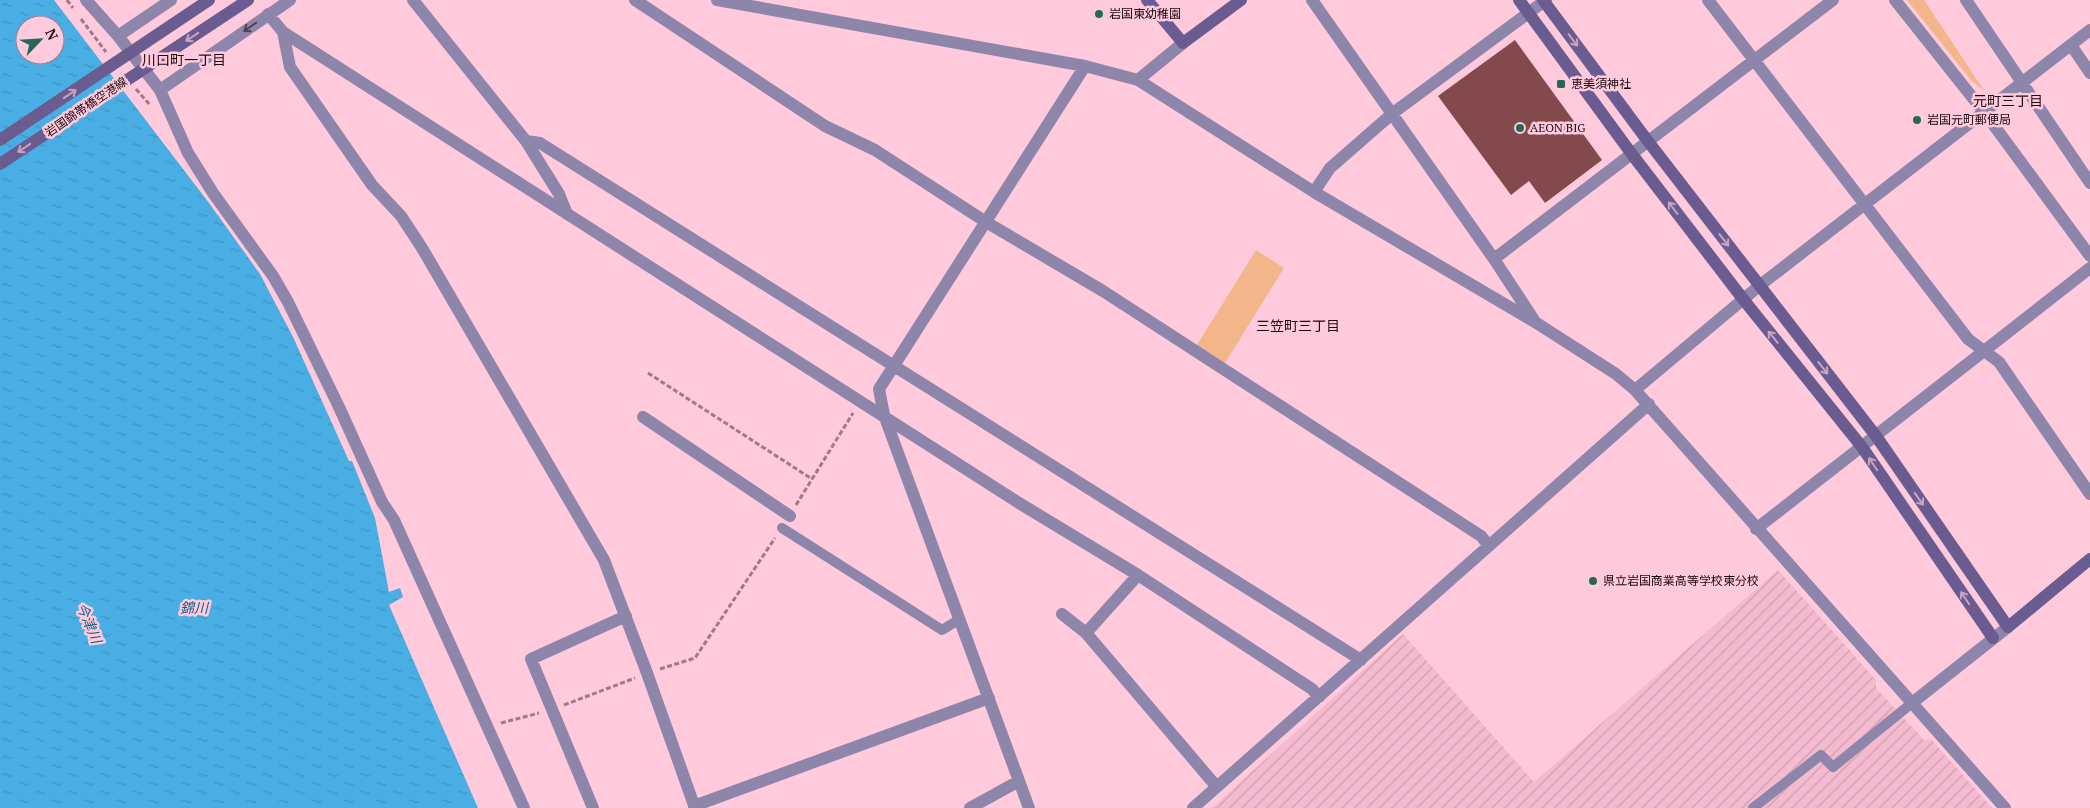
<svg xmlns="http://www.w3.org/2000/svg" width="2090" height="808" font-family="'PT Serif','Noto Sans JP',serif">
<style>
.industrial{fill:url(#industrial-furrows)}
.green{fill:#f3b58a}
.water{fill:url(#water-ripples);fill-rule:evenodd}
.building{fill:#83494d}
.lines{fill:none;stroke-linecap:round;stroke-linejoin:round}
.path{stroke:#a07986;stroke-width:3;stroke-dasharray:5 2.5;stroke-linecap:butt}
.lane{stroke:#8e85aa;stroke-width:10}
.street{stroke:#8e85aa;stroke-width:12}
.secondary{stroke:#6a5c90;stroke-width:12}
.oneway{stroke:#4f4055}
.oneway2{stroke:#caa4c1}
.poi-dot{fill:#256859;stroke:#fecadc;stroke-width:2}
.labels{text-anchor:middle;stroke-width:5;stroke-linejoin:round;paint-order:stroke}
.poi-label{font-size:12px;fill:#1c070f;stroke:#fecadc;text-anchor:start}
.street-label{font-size:12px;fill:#1c070f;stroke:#fecadc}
.neighbourhood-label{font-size:14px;fill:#1c070f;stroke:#fecadc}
.water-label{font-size:14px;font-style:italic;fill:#0f5d81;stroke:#fecadc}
</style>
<defs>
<pattern id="industrial-furrows" width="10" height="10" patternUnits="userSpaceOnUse" patternTransform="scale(1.25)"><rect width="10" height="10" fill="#f4bacf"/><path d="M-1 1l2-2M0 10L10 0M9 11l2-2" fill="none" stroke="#d19eb1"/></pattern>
<pattern id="water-ripples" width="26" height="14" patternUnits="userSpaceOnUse" patternTransform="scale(1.25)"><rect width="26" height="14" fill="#49aee3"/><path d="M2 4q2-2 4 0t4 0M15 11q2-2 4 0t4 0" fill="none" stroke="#3f94c2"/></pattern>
</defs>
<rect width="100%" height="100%" fill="#fecadc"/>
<path class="industrial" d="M 1778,570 L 1876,680 L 1876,688 L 1924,740 L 1931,739 L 1992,808 L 1212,808 L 1403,634 L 1534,782 Z"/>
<path class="green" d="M 1907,0 L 1924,0 L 1985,92 L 1971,80 Z
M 1256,250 L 1284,268 L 1225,363 L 1197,345 Z"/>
<path class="water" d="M 0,0 L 54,0 L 209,203 L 260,274 L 293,337 L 349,461 L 352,461 L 375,518 L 389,592 L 400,588 L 403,597 L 389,605 L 478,808 L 0,808 ZM 25,25 L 55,25 L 55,55 L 25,55 Z"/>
<path class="building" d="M 1515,40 L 1602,160 L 1545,203 L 1529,181 L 1511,195 L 1438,96 Z"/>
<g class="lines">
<path class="path" d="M 67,0 L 73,8
M 81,19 L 106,52
M 136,89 L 150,105
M 648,373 L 812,479
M 796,505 L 853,413
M 660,669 L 695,658 L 775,538
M 564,705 L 635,678
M 501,723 L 539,713"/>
<path class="lane" d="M 782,528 L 942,630 L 960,619
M 1753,808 L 1821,755 L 1833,767 L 1912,703"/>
<path class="street" d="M 86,0 L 118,36 L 160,90 L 188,153 L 213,193 L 273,276 L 288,302 L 339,407 L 382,502 L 394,520 L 524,808
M 413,0 L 526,141 L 559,194 L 567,214
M 635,0 L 825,126 L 875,150 L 986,222 L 1103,291 L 1481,536 L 1489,546
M 717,0 L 1085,66 L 1138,80 L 1314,192 L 1535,322 L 1616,374 L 1635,390 L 2005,808
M 1312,0 L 1494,259 L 1534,320
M 1708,0 L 1968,339 L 1999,362 L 2090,494
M 1895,0 L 1984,112 L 2090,256
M 1966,0 L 2090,183
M 268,14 L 283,32 L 1019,503 L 1138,575 L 1312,689 L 1319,697
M 283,32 L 290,67 L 372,185 L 401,216 L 422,248 L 604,560 L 647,673 L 695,808
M 118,36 L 171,0
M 2071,45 L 2090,73
M 1138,80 L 1183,43
M 160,90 L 290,0
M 526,141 L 540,143 L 1361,660
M 1314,192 L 1330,168 L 1393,113 L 1546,0
M 1494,259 L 1833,0
M 1635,390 L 1759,286 L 2090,30
M 643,417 L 790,516
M 1756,529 L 2090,268
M 1062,614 L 1086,633 L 1216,786
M 1086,633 L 1138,575
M 1912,703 L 2008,627
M 694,806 L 989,698
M 593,808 L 531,659 L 626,616
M 970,808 L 1019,781
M 1029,808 L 884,415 L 879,389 L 1085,66
M 1193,808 L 1649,404"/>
<path class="secondary" d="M 1147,0 L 1183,43 L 1241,0
M 1519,0 L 1631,153 L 1743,299 L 1862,447 L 1993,638
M 1543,0 L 1647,140 L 1876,436 L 2008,627 L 2090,559
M 0,140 L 209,0
M 0,164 L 248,0"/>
</g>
<defs><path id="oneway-shaft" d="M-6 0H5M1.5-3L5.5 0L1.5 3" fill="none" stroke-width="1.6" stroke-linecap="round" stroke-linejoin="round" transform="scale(1.25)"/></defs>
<use class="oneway" href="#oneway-shaft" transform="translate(250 27) rotate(145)"/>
<g class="oneway2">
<use href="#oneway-shaft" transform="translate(192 37) rotate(146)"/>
<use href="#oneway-shaft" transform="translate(1573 40) rotate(53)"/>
<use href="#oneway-shaft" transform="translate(70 94) rotate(-34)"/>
<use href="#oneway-shaft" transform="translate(24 148) rotate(146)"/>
<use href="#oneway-shaft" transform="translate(1673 208) rotate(-127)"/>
<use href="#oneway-shaft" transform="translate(1724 240) rotate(52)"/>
<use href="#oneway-shaft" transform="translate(1773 337) rotate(-129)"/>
<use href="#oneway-shaft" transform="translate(1823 368) rotate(52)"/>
<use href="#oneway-shaft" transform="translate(1873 464) rotate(-124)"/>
<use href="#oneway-shaft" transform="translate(1919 499) rotate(55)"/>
<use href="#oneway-shaft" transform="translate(1965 598) rotate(-124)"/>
</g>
<g class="poi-dot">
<circle cx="1099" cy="14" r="5"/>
<rect x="1556" y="79" width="10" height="10" rx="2.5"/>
<circle cx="1917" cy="120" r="5"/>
<circle cx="1520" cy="128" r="5"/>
<circle cx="1593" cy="581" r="5"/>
</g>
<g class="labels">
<g class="poi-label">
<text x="1109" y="18">岩国東幼稚園</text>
<text x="1571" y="88">恵美須神社</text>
<text x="1927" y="124">岩国元町郵便局</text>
<text x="1530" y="132">AEON BIG</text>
<text x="1603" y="585">県立岩国商業高等学校東分校</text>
</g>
<g class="street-label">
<text transform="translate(86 107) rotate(-34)" y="4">岩国錦帯橋空港線</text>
</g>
<g class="neighbourhood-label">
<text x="184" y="65">川口町一丁目</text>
<text x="2008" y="106">元町三丁目</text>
<text x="1298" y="331">三笠町三丁目</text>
</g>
<g class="water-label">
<text x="194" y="613">錦川</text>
<text transform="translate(89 623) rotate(67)" y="5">今津川</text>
</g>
</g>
<g transform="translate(40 40) rotate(65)"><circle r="24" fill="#fecadc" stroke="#a47c8a"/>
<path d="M0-4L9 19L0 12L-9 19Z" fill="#256859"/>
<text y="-8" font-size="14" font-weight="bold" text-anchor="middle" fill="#1c070f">N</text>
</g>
</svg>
